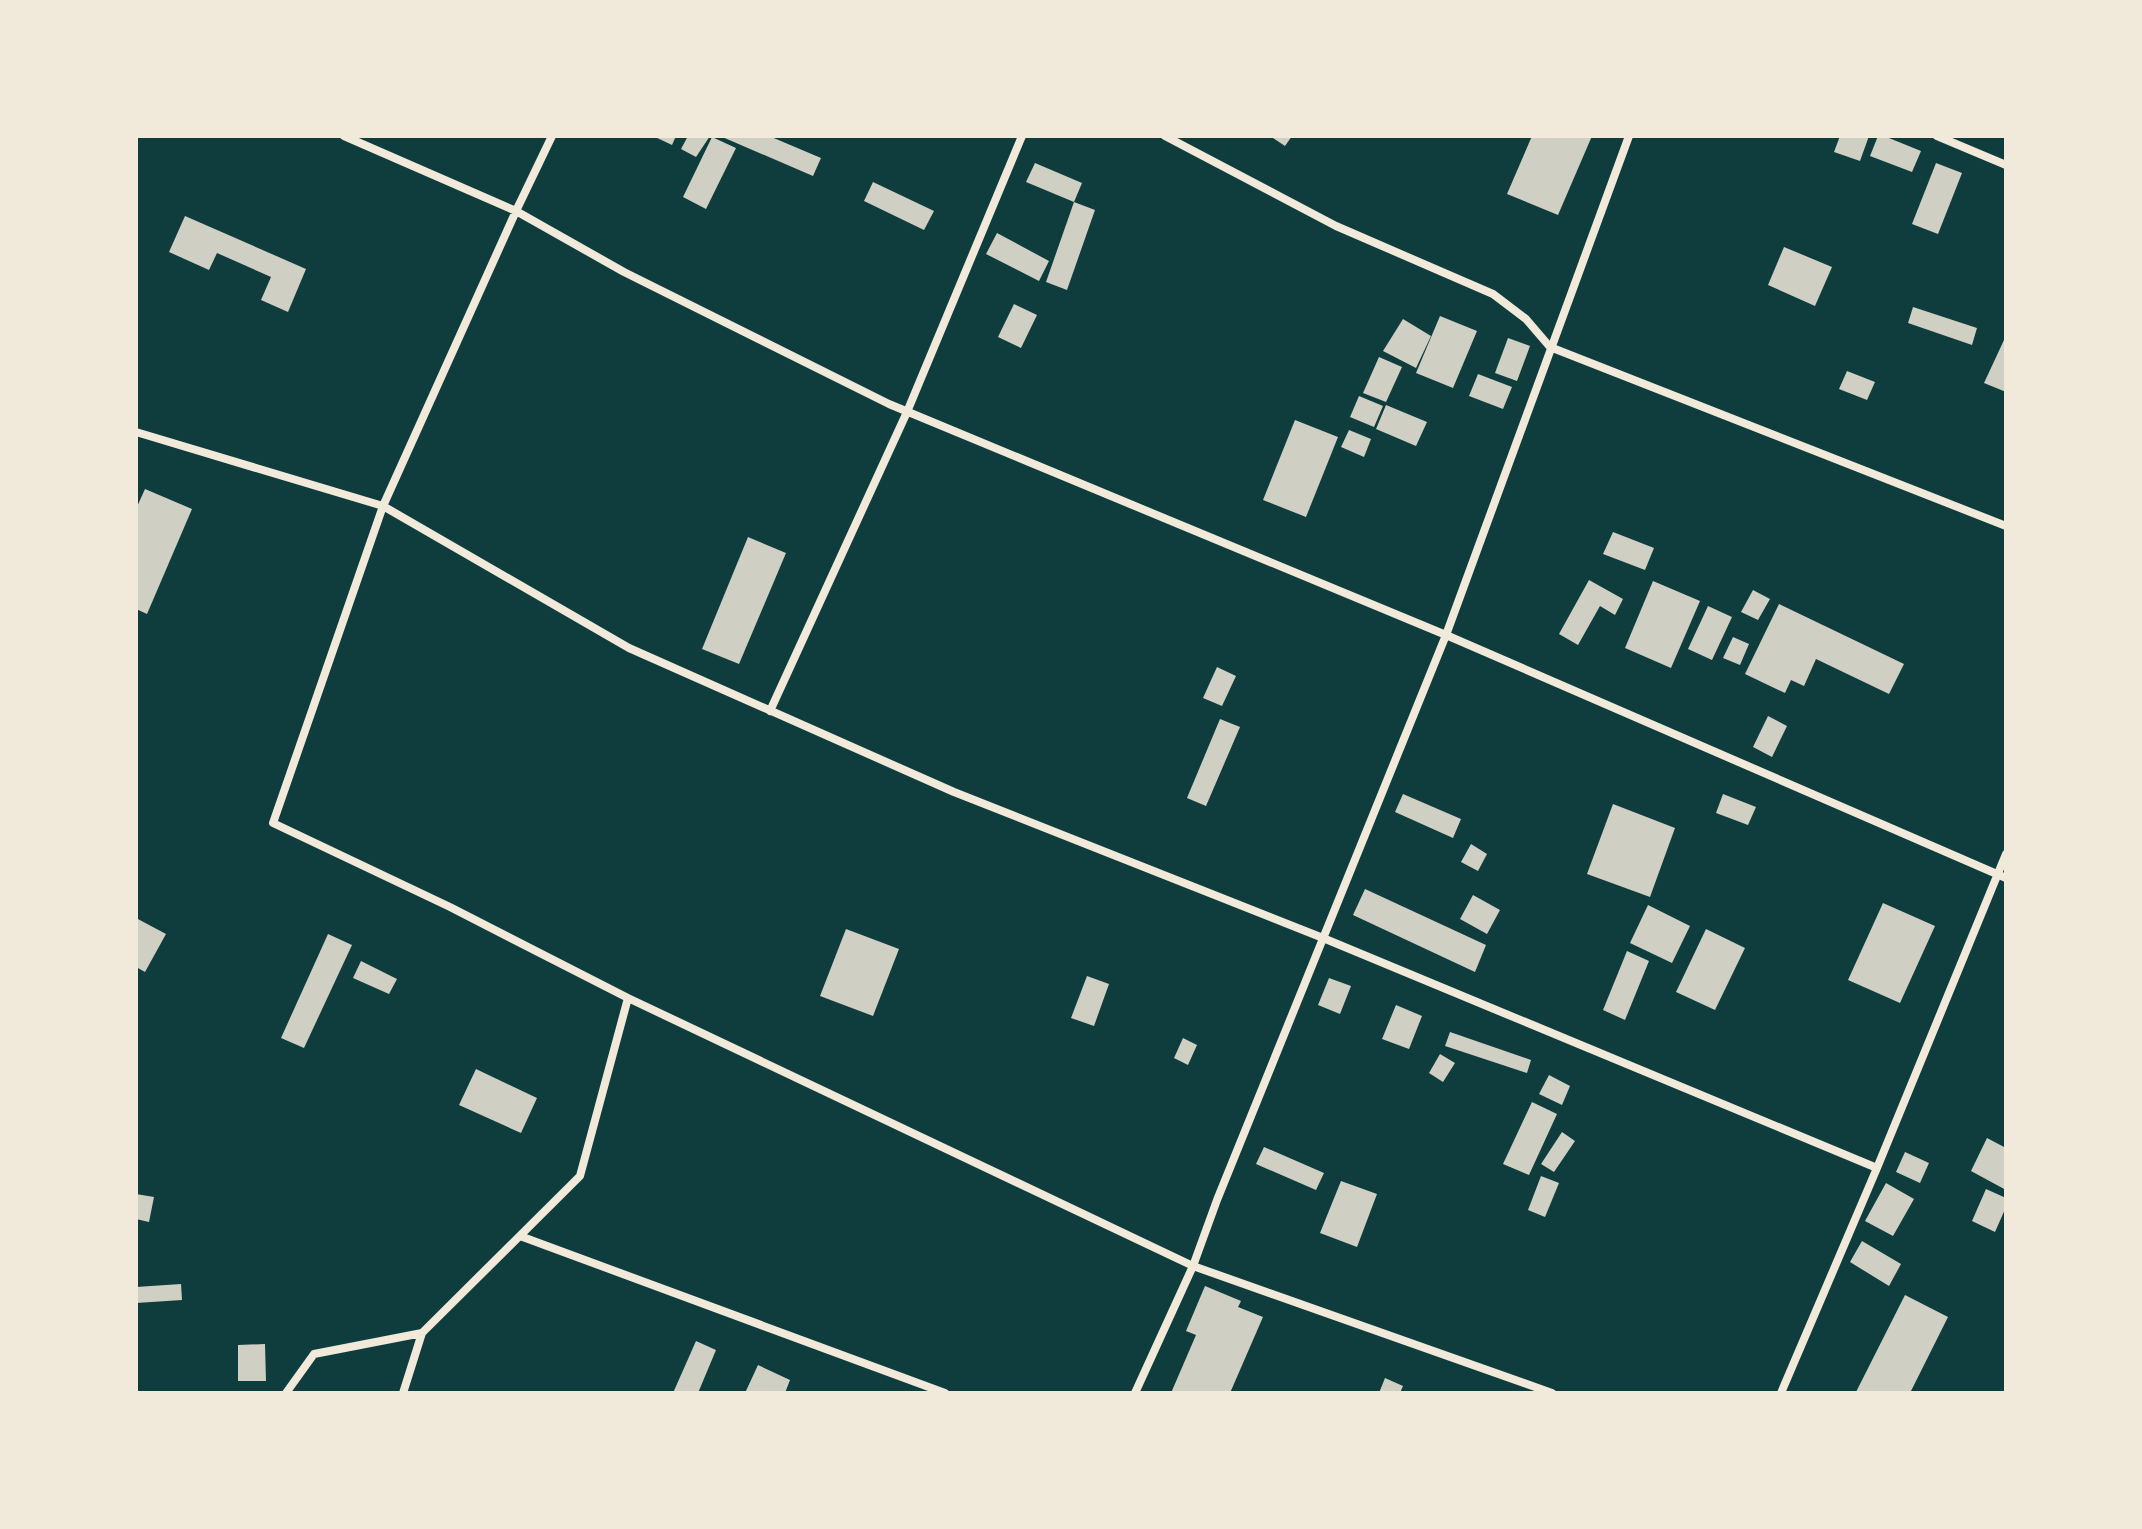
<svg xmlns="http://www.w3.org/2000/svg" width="2142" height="1529" font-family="Ubuntu,sans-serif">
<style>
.building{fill:#cfcfc3}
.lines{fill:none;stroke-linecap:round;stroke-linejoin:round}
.minor{stroke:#f1e9da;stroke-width:8}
</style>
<rect width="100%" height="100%" fill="#0f3d3e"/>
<path class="building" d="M 653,136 L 676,136 L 672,145 Z
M 688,136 L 710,136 L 696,157 L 681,149 Z
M 720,136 L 769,136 L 821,158 L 813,176 Z
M 1270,136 L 1292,136 L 1285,146 Z
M 1532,136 L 1592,136 L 1558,215 L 1507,194 Z
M 1840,136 L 1869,136 L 1860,161 L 1834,152 Z
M 1878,136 L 1884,136 L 1921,151 L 1912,172 L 1870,156 Z
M 712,137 L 736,148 L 706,209 L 683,197 Z
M 1035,163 L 1082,183 L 1074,202 L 1026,182 Z
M 1936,163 L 1962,173 L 1938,234 L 1912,224 Z
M 873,182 L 934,211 L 924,230 L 864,201 Z
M 1074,202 L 1095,210 L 1067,290 L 1046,282 Z
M 185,216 L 306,269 L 288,312 L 261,300 L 271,277 L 217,253 L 209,270 L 169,252 Z
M 997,233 L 1049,261 L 1039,281 L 986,254 Z
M 1784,247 L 1832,267 L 1815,306 L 1768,285 Z
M 1014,304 L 1037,315 L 1021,348 L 998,337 Z
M 1913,307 L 1977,328 L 1972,345 L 1908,323 Z
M 1440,316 L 1477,331 L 1453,388 L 1416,373 Z
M 1403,319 L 1431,336 L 1416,368 L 1383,351 Z
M 1508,338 L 1530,346 L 1517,381 L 1495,373 Z
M 2004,340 L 2006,341 L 2006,392 L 1984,383 Z
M 1379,357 L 1402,367 L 1386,402 L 1363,393 Z
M 1847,371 L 1875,382 L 1867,400 L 1839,389 Z
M 1478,374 L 1512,387 L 1503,409 L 1469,396 Z
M 1359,396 L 1383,406 L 1374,427 L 1350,417 Z
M 1386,405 L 1427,422 L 1416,446 L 1376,429 Z
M 1295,420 L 1338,437 L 1306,517 L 1263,500 Z
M 1349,430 L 1371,439 L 1364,457 L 1341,447 Z
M 145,489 L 192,509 L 147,614 L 136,609 L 136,509 Z
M 1613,532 L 1654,548 L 1645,570 L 1603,554 Z
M 748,537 L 786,553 L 739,664 L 702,649 Z
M 1589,580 L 1623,599 L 1615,615 L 1600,606 L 1578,645 L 1559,634 Z
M 1653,581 L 1700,601 L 1671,668 L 1625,648 Z
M 1753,590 L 1770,599 L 1758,620 L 1741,612 Z
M 1779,604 L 1904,664 L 1889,694 L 1816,659 L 1804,686 L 1791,680 L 1785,693 L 1745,674 Z
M 1708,606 L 1732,617 L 1712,660 L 1688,649 Z
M 1733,637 L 1749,644 L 1740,665 L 1723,658 Z
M 1217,667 L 1236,676 L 1222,706 L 1203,698 Z
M 1768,716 L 1787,726 L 1772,757 L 1753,747 Z
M 1220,719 L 1240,727 L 1206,806 L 1187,798 Z
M 1403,794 L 1461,819 L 1453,838 L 1395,812 Z
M 1723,794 L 1756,807 L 1748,825 L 1716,813 Z
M 1613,804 L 1675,828 L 1650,897 L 1587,874 Z
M 1471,844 L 1487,854 L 1478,871 L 1461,862 Z
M 1365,889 L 1486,945 L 1475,972 L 1353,915 Z
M 1473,895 L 1500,910 L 1487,934 L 1460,919 Z
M 1883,903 L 1935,926 L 1900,1003 L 1848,980 Z
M 1648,905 L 1690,926 L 1672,963 L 1630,943 Z
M 136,918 L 166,934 L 145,972 L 136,967 Z
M 846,929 L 899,949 L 873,1016 L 820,996 Z
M 1706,929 L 1745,948 L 1715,1010 L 1676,992 Z
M 328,934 L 352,945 L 304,1048 L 281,1038 Z
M 1627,951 L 1649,961 L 1625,1020 L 1603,1010 Z
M 361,961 L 397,979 L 389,994 L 353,978 Z
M 1087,976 L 1109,984 L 1094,1026 L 1071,1018 Z
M 1329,978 L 1351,986 L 1340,1014 L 1318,1005 Z
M 1396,1005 L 1422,1016 L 1409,1049 L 1382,1039 Z
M 1450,1032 L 1531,1060 L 1527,1073 L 1445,1046 Z
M 1183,1038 L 1197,1045 L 1188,1065 L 1174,1058 Z
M 1440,1054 L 1455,1063 L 1443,1082 L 1429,1073 Z
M 476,1069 L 537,1098 L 521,1133 L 459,1105 Z
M 1549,1075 L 1570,1086 L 1562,1105 L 1539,1094 Z
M 1532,1102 L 1557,1114 L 1529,1175 L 1503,1164 Z
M 1562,1132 L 1575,1141 L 1554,1172 L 1541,1164 Z
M 1987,1138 L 2006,1148 L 2006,1190 L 1971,1171 Z
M 1264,1147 L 1324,1173 L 1316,1190 L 1256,1164 Z
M 1905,1152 L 1929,1163 L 1920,1183 L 1896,1172 Z
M 1541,1176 L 1559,1183 L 1545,1217 L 1528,1210 Z
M 1341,1181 L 1377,1194 L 1357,1247 L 1320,1233 Z
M 1886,1183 L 1914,1199 L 1893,1236 L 1865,1221 Z
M 1986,1189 L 2006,1198 L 2006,1207 L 1995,1232 L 1972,1221 Z
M 136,1194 L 154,1197 L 149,1222 L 136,1219 Z
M 1862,1241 L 1901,1264 L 1889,1286 L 1850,1262 Z
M 181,1284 L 182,1300 L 136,1303 L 136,1287 Z
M 1205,1286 L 1241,1301 L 1238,1307 L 1263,1317 L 1230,1393 L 1171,1393 L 1196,1335 L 1186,1331 Z
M 1905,1295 L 1948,1317 L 1910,1393 L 1859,1393 L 1856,1392 Z
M 696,1341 L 716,1350 L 698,1393 L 673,1393 Z
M 265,1344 L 266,1381 L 238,1381 L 238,1345 Z
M 758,1365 L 790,1380 L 785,1393 L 745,1393 Z
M 1385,1378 L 1403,1386 L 1400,1393 L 1379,1393 Z"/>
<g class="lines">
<path class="minor" d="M 344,136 L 516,211 L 624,272 L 889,404 L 1446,635 L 2006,878
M 552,136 L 516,211 L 383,506 L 273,823 L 450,907 L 628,998 L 1193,1266 L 1552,1393
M 1165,136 L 1336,226 L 1493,294 L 1526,319 L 1550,347 L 2006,526
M 1937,136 L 2006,165
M 136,432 L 383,506 L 629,648 L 954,792 L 1323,938 L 1877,1168
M 770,711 L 907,412 L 1022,136
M 520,1236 L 945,1393
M 286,1393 L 314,1354 L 422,1333
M 403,1393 L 422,1333 L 580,1176 L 628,998
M 1135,1393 L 1193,1266 L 1217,1200 L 1446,635 L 1629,136
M 1781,1393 L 1877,1168 L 2006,854"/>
</g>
<rect width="2142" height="1529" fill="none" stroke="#f1e9da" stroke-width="276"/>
</svg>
